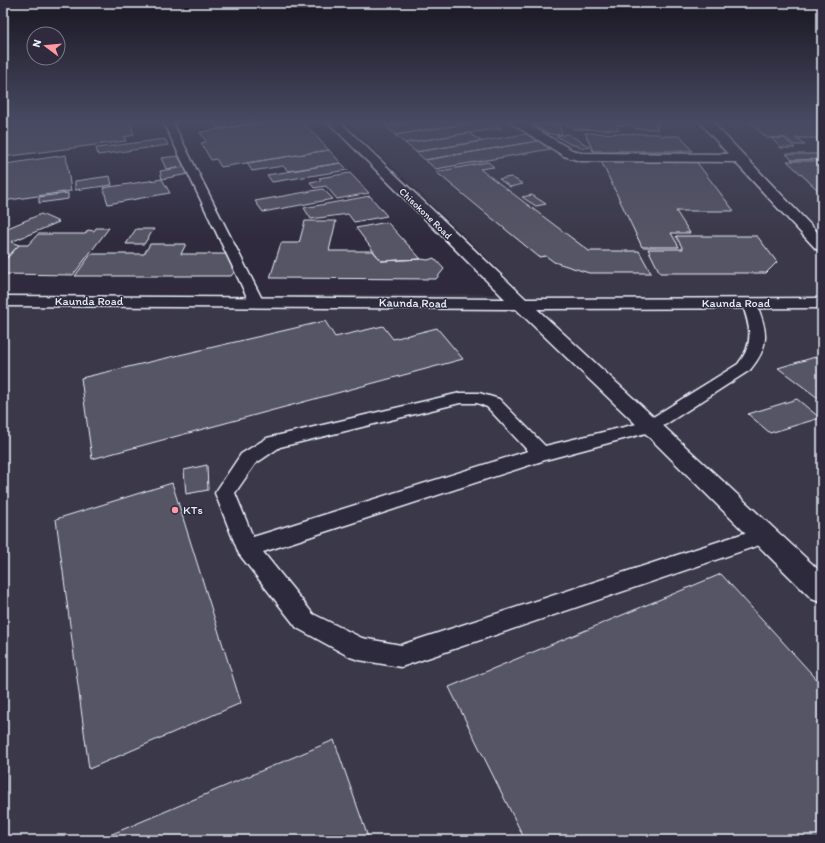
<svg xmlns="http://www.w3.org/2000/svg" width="825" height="843" font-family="Itim,sans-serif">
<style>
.built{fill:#3b3749}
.building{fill:#575565;stroke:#e8f1f8}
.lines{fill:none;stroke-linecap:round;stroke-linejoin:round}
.lane-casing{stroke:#e8f1f8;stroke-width:3}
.street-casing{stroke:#e8f1f8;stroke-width:3}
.lane{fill:#2f2a3d;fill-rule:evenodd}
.street{fill:#2f2a3d;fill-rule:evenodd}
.poi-dot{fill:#ff9aa2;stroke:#2f2a3d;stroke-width:1.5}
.labels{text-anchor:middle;stroke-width:3;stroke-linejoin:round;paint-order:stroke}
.far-street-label{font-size:10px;fill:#e8f1f8;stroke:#2f2a3d}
.street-label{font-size:12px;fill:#e8f1f8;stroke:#2f2a3d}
.poi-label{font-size:12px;fill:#e8f1f8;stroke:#2f2a3d;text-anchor:start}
</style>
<rect width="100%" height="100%" fill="#2f2a3d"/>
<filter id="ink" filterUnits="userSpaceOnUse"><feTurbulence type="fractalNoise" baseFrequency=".025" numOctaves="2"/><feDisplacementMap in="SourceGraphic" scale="8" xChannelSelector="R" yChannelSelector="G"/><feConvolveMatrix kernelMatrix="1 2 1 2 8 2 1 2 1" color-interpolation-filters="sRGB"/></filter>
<g filter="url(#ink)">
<path class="built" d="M 346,121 L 822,121 L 822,840 L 3,840 L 3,297 L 524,294 Z"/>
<path class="building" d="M 17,121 L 130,121 L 134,135 L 124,137 L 126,141 L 3,157 L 3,123 Z
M 212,121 L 268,121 L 218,129 Z
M 276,121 L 302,121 L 329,150 L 221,167 L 216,159 L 211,160 L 201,143 L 206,142 L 200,132 Z
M 380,121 L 420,121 L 386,126 Z
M 420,121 L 483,121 L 395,135 L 386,126 Z
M 483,121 L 492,121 L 501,128 L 405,143 L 395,135 Z
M 543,121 L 658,121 L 660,125 L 655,125 L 658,129 L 636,129 L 634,125 L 616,125 L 619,130 L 573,129 L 571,125 L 544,124 Z
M 750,122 L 822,122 L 822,138 L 796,138 L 805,145 L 794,145 L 786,138 L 767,138 Z
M 533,124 L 559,125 L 562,134 L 555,135 L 547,133 Z
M 469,133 L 481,141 L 416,152 L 405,143 Z
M 585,133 L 660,134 L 661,136 L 681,136 L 692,151 L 593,151 Z
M 526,134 L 538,141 L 425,160 L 416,152 Z
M 568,134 L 590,147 L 584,148 L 570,144 L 556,136 Z
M 771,138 L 784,138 L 795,148 L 781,148 Z
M 165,139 L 168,145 L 98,155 L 96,148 Z
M 538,141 L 550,149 L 436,169 L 425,160 Z
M 329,150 L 341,163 L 288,171 L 283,166 L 252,171 L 247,163 Z
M 786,154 L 822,154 L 822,159 L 792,160 Z
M 66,155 L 71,191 L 3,201 L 3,189 L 5,188 L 6,164 Z
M 178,156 L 184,167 L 166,169 L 161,158 Z
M 600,159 L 695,160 L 734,211 L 676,211 L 690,233 L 671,233 L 679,247 L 642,247 Z
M 787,161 L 822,161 L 822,194 Z
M 488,162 L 494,167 L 480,169 L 589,251 L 639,251 L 651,273 L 589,273 L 554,262 L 546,256 L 539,257 L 436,172 Z
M 341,163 L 348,170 L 272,182 L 267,175 Z
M 185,167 L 188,174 L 162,179 L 160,171 Z
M 350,173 L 369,193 L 337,199 L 326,186 L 314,188 L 310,182 L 321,180 L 319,178 Z
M 110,176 L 112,185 L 75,190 L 75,181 Z
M 511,177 L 523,184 L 510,187 L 499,179 Z
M 162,179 L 170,193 L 108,204 L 103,188 Z
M 323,189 L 333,199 L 263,212 L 255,201 Z
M 68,193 L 68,199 L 39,203 L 39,197 Z
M 532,195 L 546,204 L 536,206 L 522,197 Z
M 370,196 L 387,216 L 354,222 L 348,214 L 311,219 L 304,208 Z
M 41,214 L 59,222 L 11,242 L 19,245 L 3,262 L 3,230 Z
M 305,221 L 336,221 L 329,251 L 373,251 L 381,261 L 421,259 L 428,260 L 434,258 L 444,269 L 436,279 L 270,278 L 281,243 L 299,243 Z
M 387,222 L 421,259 L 381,261 L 356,228 Z
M 96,228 L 109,228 L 73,275 L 3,274 L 3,262 L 19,245 L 28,245 L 38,234 L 85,234 L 88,230 L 94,231 Z
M 136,229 L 154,229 L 144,244 L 126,244 Z
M 676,236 L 757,236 L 777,262 L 766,273 L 660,273 L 648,249 L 683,249 Z
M 150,244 L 186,244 L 181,254 L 228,254 L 235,271 L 231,276 L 75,276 L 91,254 L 144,254 Z
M 325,321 L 335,337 L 383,326 L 393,339 L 437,328 L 463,359 L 92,459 L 81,378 Z
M 822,355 L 822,401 L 778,368 Z
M 797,399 L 820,418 L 770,433 L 748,414 Z
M 3,454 L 6,792 L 3,793 Z
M 207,465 L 208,490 L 186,494 L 184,470 Z
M 172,483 L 241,703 L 89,769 L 56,519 Z
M 721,574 L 822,685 L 822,840 L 525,840 L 449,687 Z
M 334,740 L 369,840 L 98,840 Z"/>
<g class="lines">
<defs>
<path id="lane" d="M 163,121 L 172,121 L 263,301 L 261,304 L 256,305 L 251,304 L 249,301 Z
M 749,299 L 754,300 L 756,303 C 768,331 770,346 750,370 L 657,430 L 545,460 L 263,552 L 313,614 L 362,638 L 401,645 L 763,527 L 771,529 L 774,535 L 771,541 L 401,667 L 359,660 L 350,657 L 297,628 L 239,554 L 215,493 L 241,454 L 267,438 L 460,393 L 479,393 L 499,399 L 545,446 L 645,422 L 738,364 C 755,343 750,326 742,303 L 744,300 ZM 460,403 L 477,403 L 487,407 L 528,451 L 253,537 L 235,493 L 255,464 L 280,447 Z"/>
<path id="street" d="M 327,121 L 339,121 L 526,299 L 822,298 L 822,308 L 537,309 L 822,573 L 822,603 L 812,599 L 643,431 L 516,309 L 3,306 L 3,296 L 505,299 Z
M 508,121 L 522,121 L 572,150 L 581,153 L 728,154 L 699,121 L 711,121 L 822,237 L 822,251 L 816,249 L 735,162 L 580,161 L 564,156 Z"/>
</defs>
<use href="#lane" class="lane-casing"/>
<use href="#street" class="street-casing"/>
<use href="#lane" class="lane"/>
<use href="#street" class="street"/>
</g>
</g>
<linearGradient id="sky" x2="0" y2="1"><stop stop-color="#1a1722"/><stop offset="0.51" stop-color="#474a62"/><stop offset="1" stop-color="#474a62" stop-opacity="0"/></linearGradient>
<rect width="825" height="239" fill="url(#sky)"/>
<circle class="poi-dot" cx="175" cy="510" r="4"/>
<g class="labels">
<g class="far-street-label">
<text transform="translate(426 213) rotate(44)" y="4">Chisokone Road</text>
</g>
<g class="street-label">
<text x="89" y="305">Kaunda Road</text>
<text transform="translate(413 303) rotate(1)" y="4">Kaunda Road</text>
<text x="736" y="307">Kaunda Road</text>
</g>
<g class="poi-label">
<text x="183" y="514">KTs</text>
</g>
</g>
<rect width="825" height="843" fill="none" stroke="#2f2a3d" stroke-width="16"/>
<rect x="8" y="8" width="809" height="827" fill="none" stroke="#e8f1f8" stroke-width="1.5" filter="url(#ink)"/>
<g transform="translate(46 46) rotate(286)"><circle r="19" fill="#2f2a3d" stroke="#797a88"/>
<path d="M0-3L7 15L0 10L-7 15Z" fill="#ff9aa2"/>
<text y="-6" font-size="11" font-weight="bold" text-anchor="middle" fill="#e8f1f8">N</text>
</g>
</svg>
